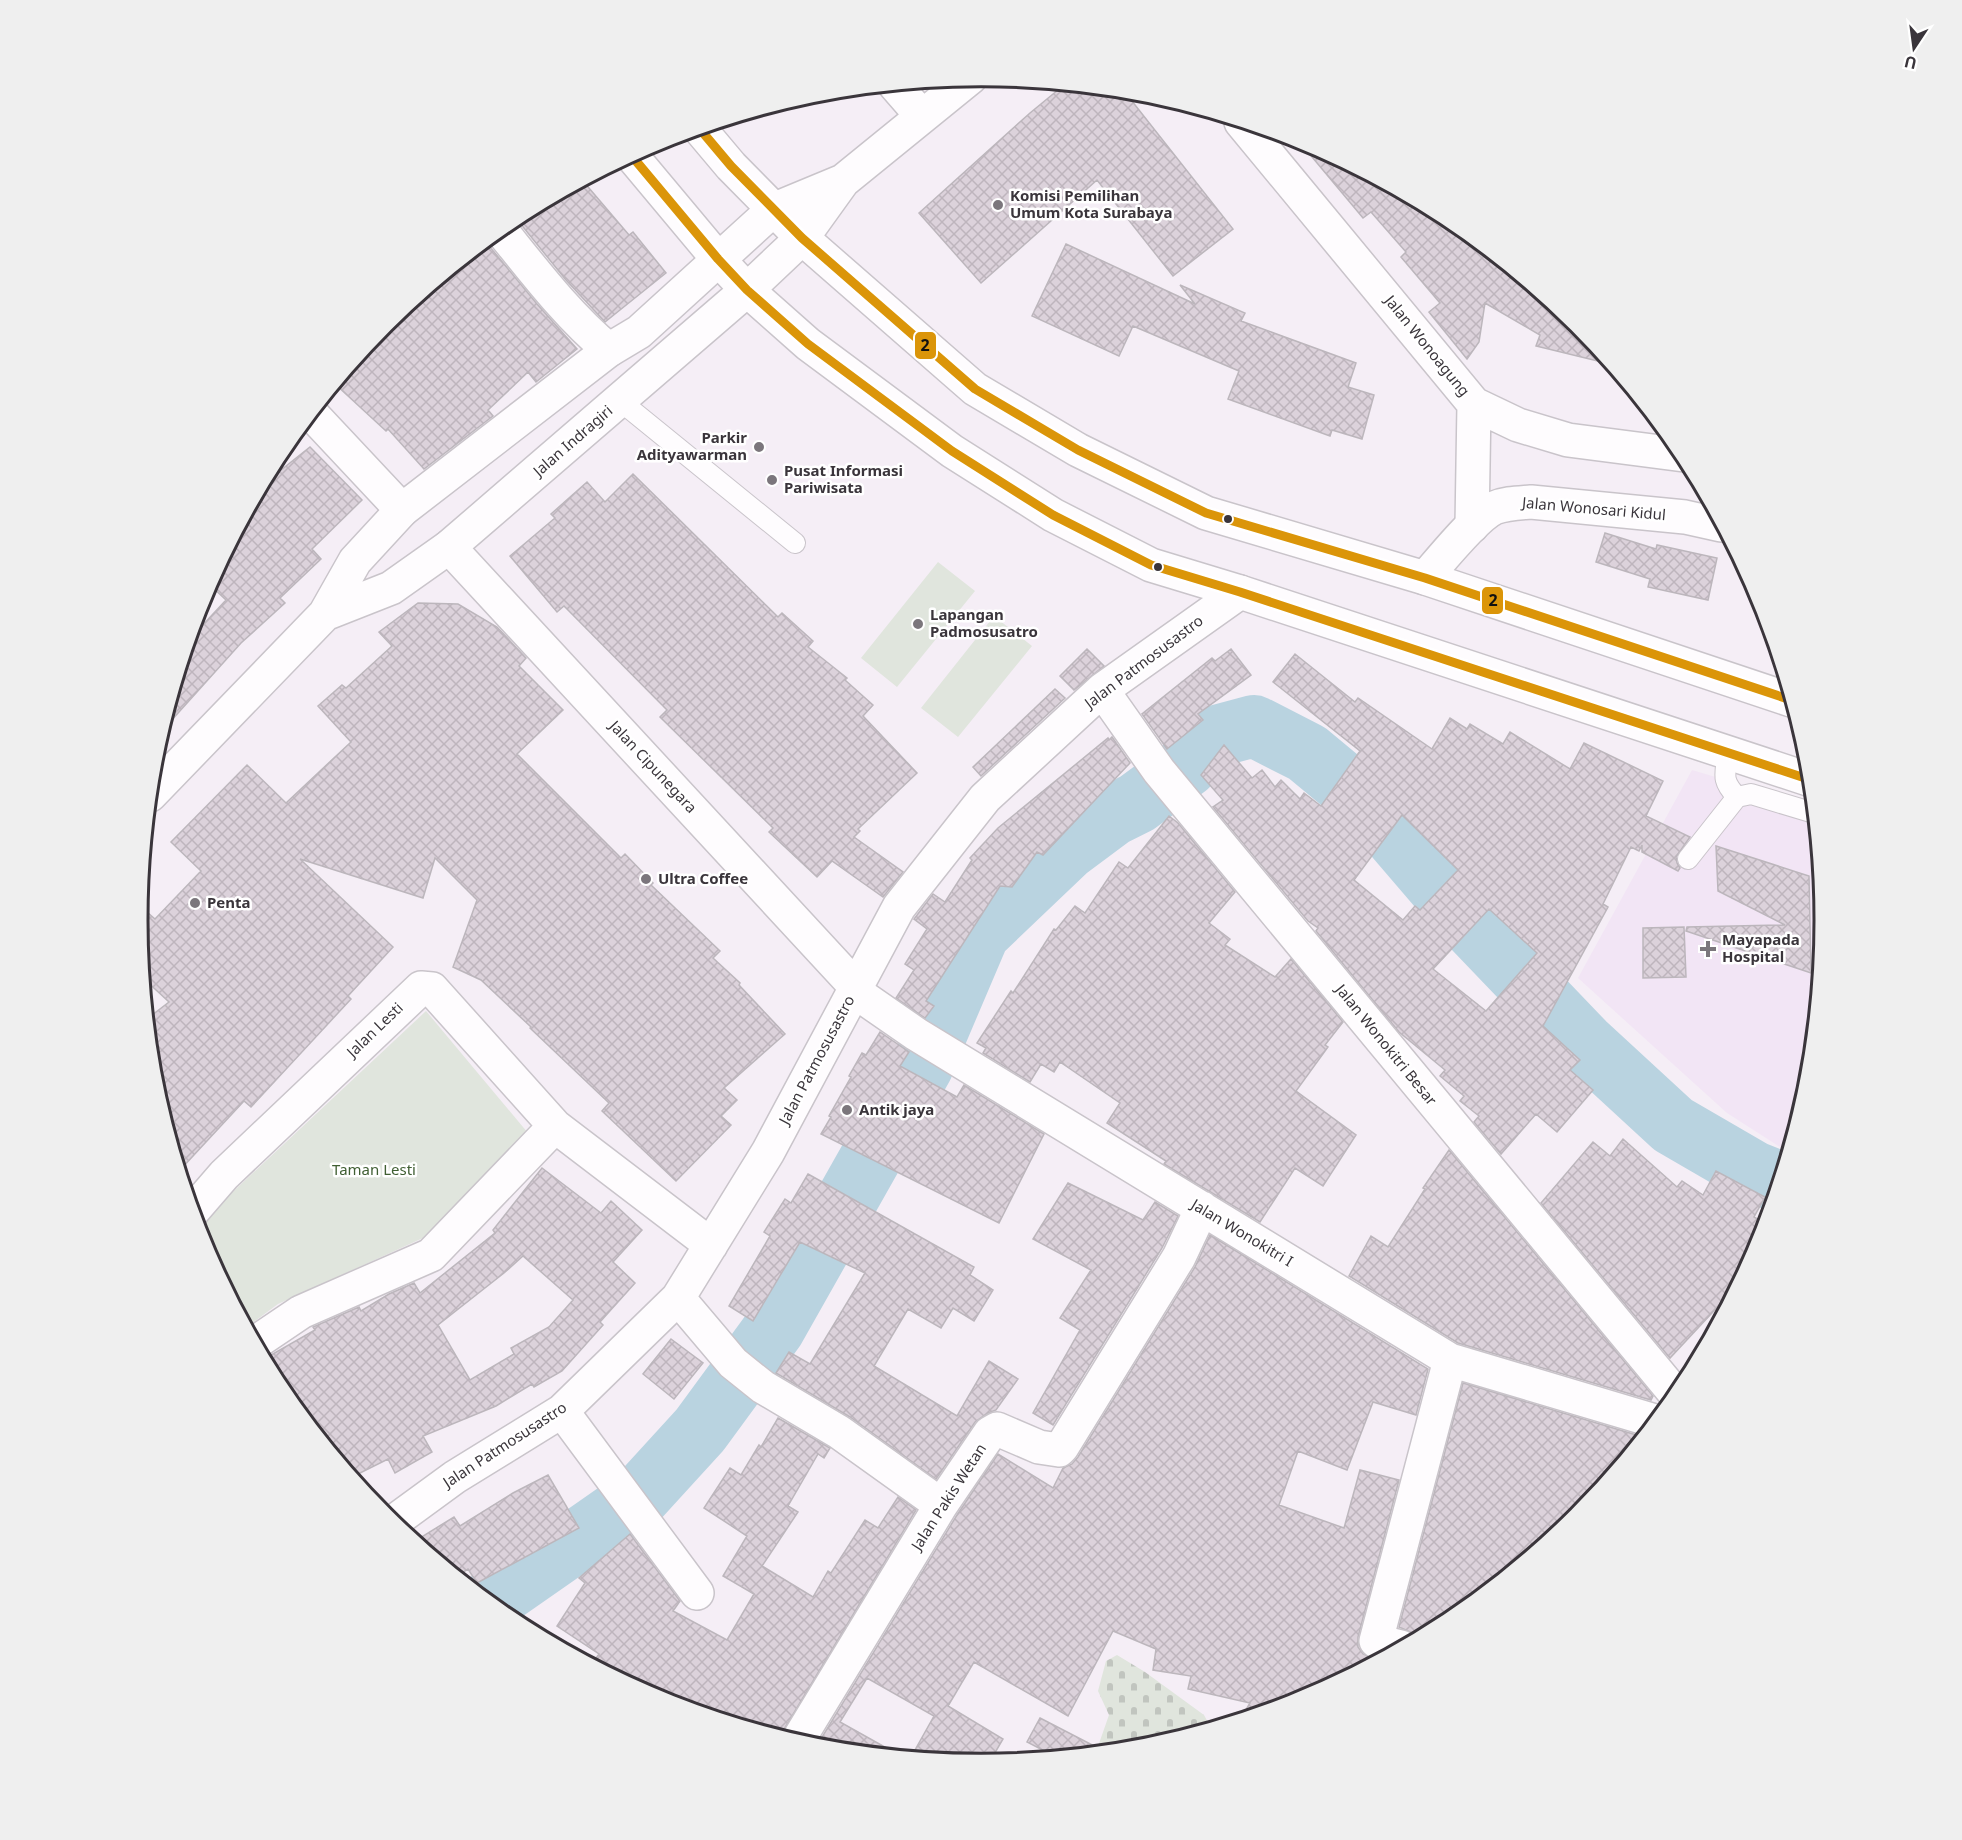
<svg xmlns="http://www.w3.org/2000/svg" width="1962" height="1840" font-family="'Noto Sans',sans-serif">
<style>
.built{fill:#f2e5f5}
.cemetery{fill:url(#cemetery-stones)}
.park{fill:#e0e5dd}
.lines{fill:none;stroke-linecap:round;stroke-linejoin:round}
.river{stroke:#b9d3e0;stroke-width:62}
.building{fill:url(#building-cross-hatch);stroke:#bcb6bc;stroke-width:1.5;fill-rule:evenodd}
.lane-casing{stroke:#c9c4ca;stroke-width:22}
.street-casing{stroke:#c9c4ca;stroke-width:36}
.secondary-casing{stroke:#c9c4ca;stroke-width:36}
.primary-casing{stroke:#c9c4ca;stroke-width:36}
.lane{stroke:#fefcfe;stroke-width:20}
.street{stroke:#fefcfe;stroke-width:33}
.secondary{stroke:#fefcfe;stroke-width:33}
.primary{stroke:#fefcfe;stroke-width:33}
.bus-1-casing{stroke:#fff;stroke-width:14}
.bus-1{stroke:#db9509;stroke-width:9}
.poi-dot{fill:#7b767c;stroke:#fff;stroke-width:2}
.bus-dot{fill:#3a353b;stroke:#fff;stroke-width:2}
.labels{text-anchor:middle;stroke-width:5;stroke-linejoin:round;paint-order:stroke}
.poi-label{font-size:15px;font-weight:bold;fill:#3a353b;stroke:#fff;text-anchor:start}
.street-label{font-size:15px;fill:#3a353b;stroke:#fff}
.park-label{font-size:15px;fill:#405f33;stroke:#fff}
.rim{fill:none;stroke:#3a353b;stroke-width:3}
.line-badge{stroke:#fff;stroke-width:2}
.pale-badge-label{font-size:16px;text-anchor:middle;font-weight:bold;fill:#111}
</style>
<defs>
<pattern id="cemetery-stones" width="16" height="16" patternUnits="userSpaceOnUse" patternTransform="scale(1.5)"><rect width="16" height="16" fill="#e0e5dd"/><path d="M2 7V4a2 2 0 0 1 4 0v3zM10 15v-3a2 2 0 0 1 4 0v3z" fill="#c1c5bf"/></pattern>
<pattern id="building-cross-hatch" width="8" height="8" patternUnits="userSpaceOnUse" patternTransform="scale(1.5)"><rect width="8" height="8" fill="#dcd2db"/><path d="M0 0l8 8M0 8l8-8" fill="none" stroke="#beb5bd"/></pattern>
</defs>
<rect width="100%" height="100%" fill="#f5eef6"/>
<path class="built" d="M 1692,770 L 1813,806 L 1824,920 L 1808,1085 L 1788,1152 L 1727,1113 L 1578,978 Z"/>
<path class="cemetery" d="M 1117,1655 L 1145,1672 L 1204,1715 L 1211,1728 L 1145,1747 L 1096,1752 L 1109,1715 L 1098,1691 L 1106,1661 Z"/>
<path class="park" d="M 938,562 L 975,591 L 897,687 L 861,658 Z
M 994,616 L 1032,646 L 958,737 L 921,708 Z
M 426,1011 L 528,1133 L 423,1238 L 278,1304 L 247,1327 L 202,1242 L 198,1230 L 223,1201 Z"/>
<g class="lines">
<path class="river" d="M 637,1499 L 700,1430 L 774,1329 L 922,1067 L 979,933 L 1066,850 L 1113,815 L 1137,803 L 1187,766 L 1213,737 L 1254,726 L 1307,753 L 1365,801 L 1473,927 L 1584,1043 L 1673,1125 L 1754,1172 L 1779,1182
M 489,1602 L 628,1505"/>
</g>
<path class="building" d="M 1064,85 L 1124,91 L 1233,229 L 1173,276 L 1097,180 L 981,283 L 919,213 L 1030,113 Z
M 1297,139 L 1450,219 L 1577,323 L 1610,364 L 1536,346 L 1540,335 L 1485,303 L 1479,342 L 1467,359 L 1429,312 L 1440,303 L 1401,257 L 1406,252 L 1371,212 L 1363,218 Z
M 583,181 L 629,235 L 633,232 L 666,273 L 605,322 L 566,280 L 515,217 Z
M 485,241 L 537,304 L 577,349 L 536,382 L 528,372 L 488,410 L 493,416 L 424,469 L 388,429 L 386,431 L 335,384 L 385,323 Z
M 1066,244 L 1195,304 L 1180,285 L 1245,313 L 1241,321 L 1356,363 L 1348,387 L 1374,395 L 1362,439 L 1332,430 L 1330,436 L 1228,399 L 1239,371 L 1133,326 L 1119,356 L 1032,316 Z
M 310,447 L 362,500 L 312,549 L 321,559 L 280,598 L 285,603 L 241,643 L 161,732 L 188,641 L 226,600 L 209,584 L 261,486 Z
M 633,474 L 778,617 L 782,613 L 813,641 L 808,647 L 847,678 L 845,680 L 873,705 L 863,716 L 917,773 L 858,829 L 860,831 L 854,837 L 903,872 L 883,897 L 832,861 L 817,877 L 769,832 L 773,828 L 660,717 L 667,710 L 564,606 L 557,612 L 510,556 L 555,518 L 551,514 L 587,482 L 605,502 Z
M 1605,533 L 1656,549 L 1657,545 L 1717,558 L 1708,600 L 1648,587 L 1650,579 L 1596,562 Z
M 418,603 L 458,604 L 497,627 L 526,658 L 519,666 L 563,710 L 517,754 L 621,858 L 625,854 L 653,883 L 651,885 L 720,951 L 713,958 L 740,983 L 739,985 L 785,1034 L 724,1088 L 737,1100 L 721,1116 L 731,1125 L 676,1181 L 602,1111 L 609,1103 L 530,1028 L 531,1027 L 481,980 L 453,967 L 477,900 L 435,858 L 423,898 L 300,859 L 393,947 L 348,996 L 351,999 L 251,1107 L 244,1101 L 180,1170 L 154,1084 L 147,1019 L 169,1002 L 143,978 L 138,920 L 139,905 L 155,919 L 201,871 L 171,842 L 247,765 L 286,803 L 351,742 L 318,706 L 342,685 L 346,688 L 392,646 L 379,632 Z
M 1087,649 L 1104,666 L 1074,690 L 1060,676 Z
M 1231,649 L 1251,675 L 1198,714 L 1203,720 L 1167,749 L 1142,714 L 1212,658 L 1215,661 Z
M 1295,654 L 1355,702 L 1358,698 L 1432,749 L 1450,718 L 1467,729 L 1470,724 L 1503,744 L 1510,732 L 1570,769 L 1584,743 L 1663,781 L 1646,816 L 1690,837 L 1676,857 L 1677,863 L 1680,868 L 1678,871 L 1642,852 L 1642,845 L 1639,851 L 1631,847 L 1603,904 L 1608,907 L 1543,1026 L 1580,1060 L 1570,1070 L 1593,1090 L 1557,1132 L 1536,1114 L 1501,1154 L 1474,1122 L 1479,1116 L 1460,1101 L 1464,1096 L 1440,1076 L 1445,1070 L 1399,1032 L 1316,931 L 1318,928 L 1308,921 L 1213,807 L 1223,800 L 1201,775 L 1224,745 L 1252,778 L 1262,770 L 1275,787 L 1281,780 L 1300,799 L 1304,793 L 1321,806 L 1360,751 L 1273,682 ZM 1402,815 L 1458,870 L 1420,910 L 1415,906 L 1403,920 L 1354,880 ZM 1489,909 L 1537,953 L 1486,1011 L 1433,969 Z
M 1055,689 L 1065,698 L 981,776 L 973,767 Z
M 1112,737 L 1130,763 L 1043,855 L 1037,852 L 1012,887 L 1000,886 L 926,1001 L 934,1006 L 925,1018 L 896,998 L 914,970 L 905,964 L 927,929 L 914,919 L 933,894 L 945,902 L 972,860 L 970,858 L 998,828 L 1108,738 L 1109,740 Z
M 1169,816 L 1178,823 L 1235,892 L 1209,923 L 1230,939 L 1225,945 L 1275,977 L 1291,959 L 1343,1022 L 1325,1045 L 1328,1047 L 1296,1091 L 1356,1135 L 1323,1186 L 1295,1168 L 1260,1222 L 1164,1164 L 1166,1161 L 1107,1123 L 1120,1103 L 1060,1062 L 1054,1072 L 1041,1064 L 1030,1082 L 983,1053 L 986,1048 L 977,1043 L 1011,991 L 1013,993 L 1054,929 L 1056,930 L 1075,906 L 1085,913 L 1119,862 L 1128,868 Z
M 1716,846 L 1809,876 L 1811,973 L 1686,931 L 1687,927 L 1785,925 L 1718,891 Z
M 1684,927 L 1686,977 L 1643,978 L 1643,928 Z
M 880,1032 L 909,1052 L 900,1066 L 957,1097 L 964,1085 L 1044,1134 L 999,1223 L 821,1134 L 831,1117 L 829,1116 L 851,1077 L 849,1076 L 862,1053 L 866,1055 Z
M 1623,1139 L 1677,1187 L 1682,1181 L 1703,1195 L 1716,1171 L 1765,1197 L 1754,1217 L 1764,1223 L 1734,1275 L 1740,1280 L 1737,1286 L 1670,1358 L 1541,1203 L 1593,1142 L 1610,1156 Z
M 1449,1150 L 1653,1396 L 1651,1400 L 1458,1343 L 1349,1276 L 1371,1236 L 1388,1247 L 1425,1189 L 1423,1188 Z
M 542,1168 L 601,1213 L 611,1201 L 642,1230 L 613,1262 L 635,1283 L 600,1322 L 603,1325 L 562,1371 L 534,1387 L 532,1384 L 496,1406 L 423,1436 L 432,1452 L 395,1473 L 388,1459 L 352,1477 L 293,1404 L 296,1402 L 271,1355 L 315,1330 L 313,1327 L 359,1307 L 361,1311 L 389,1294 L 414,1283 L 420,1293 L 495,1233 L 493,1230 ZM 523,1256 L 573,1300 L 549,1327 L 511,1348 L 514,1354 L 470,1380 L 438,1325 L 504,1273 Z
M 808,1174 L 974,1267 L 970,1275 L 993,1290 L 974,1321 L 953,1308 L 941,1328 L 908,1309 L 874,1366 L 957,1416 L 989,1361 L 1018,1379 L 996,1410 L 988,1413 L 975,1422 L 936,1479 L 850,1417 L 776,1373 L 789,1352 L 810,1364 L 865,1273 L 800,1242 L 753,1321 L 729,1306 L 770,1236 L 764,1232 L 785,1199 L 791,1203 Z
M 1068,1183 L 1143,1220 L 1155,1202 L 1178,1216 L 1162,1248 L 1053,1425 L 1033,1413 L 1080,1330 L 1060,1318 L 1091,1270 L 1033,1239 Z
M 1210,1235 L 1428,1369 L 1416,1415 L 1373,1402 L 1347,1470 L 1298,1451 L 1279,1505 L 1344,1528 L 1360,1470 L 1399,1480 L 1358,1637 L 1358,1647 L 1363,1654 L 1377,1660 L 1303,1699 L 1241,1718 L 1250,1703 L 1188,1689 L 1191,1676 L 1153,1670 L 1156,1649 L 1113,1631 L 1068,1716 L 974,1662 L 948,1706 L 1003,1739 L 989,1763 L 969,1752 L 963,1762 L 911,1757 L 934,1716 L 867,1678 L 840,1722 L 899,1755 L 816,1747 L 957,1515 L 998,1454 L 1053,1488 L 1063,1468 L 1072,1464 L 1078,1457 L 1195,1267 Z
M 671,1339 L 703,1363 L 674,1399 L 643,1374 Z
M 1463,1383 L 1643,1437 L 1577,1517 L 1572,1521 L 1562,1516 L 1558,1533 L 1450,1621 L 1417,1639 L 1413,1633 L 1399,1627 Z
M 778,1418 L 830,1448 L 824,1458 L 818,1454 L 788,1506 L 798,1512 L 762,1566 L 813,1597 L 828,1571 L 831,1573 L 865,1520 L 878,1528 L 898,1497 L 916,1510 L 780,1736 L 658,1699 L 592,1664 L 599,1654 L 557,1626 L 585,1583 L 579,1578 L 630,1534 L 680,1601 L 673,1611 L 727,1640 L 754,1594 L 723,1576 L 747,1536 L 704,1508 L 730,1468 L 741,1475 L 759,1445 L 761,1447 Z
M 548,1475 L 579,1528 L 477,1583 L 468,1569 L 457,1576 L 415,1541 L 454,1517 L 460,1526 L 513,1493 Z
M 1040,1718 L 1104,1751 L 1054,1756 L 1027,1742 Z"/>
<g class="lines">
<defs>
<path id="lane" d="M 619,400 L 795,543
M 1728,753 C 1725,775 1721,780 1737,797
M 1688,859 L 1737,797 L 1751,794 L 1814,813"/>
<path id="street" d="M 895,85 L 922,116
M 1241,122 L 1474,404 L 1518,425 L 1568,440 L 1684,455
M 773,210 L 843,181
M 500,229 C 534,271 567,315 609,350
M 802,238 L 843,181 L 971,77
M 311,413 L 402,510
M 1472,526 L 1474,404
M 449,547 L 856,987
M 1102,690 L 1159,771 L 1677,1396
M 854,991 L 916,1034 L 1450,1360 L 1655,1421
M 192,1212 L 224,1175 L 421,988 L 432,989 L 555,1126 L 711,1245
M 678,1298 L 733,1363 L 763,1387 L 839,1432 L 941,1505
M 255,1343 L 301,1312 L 431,1255 L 555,1126
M 562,1411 L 697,1593
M 392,1523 L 455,1477 L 562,1411 L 678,1298 L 768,1152 L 899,907 L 985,798 L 1102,690 L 1240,592
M 1401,1647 L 1376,1641 L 1450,1360
M 797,1742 L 941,1505 L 990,1433 L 997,1429 L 1039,1447 L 1059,1450 L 1062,1447 L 1179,1257 L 1202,1208"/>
<path id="secondary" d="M 1425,578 C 1440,561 1475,517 1494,508 C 1506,503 1518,503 1531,502 L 1685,517 L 1721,525
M 325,614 L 391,588 L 449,547 L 747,290 L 802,238
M 150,795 L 325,614 L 355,561 L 402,510 L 609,350 L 639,332 L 773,210"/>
<path id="primary" d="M 699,128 L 731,166 L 802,238 L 975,389 L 1078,450 L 1206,513 L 1425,578 L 1791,700
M 631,155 L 718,259 L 747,290 L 808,344 L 952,451 L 1053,515 L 1151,565 L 1240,592 L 1811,780"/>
</defs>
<use href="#lane" class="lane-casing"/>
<use href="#street" class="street-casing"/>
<use href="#secondary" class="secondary-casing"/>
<use href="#primary" class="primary-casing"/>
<use href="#lane" class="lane"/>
<use href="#street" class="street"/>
<use href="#secondary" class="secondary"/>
<use href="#primary" class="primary"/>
<defs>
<path id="bus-1" d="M 699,128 L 731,166 L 802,238 L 975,389 L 1078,450 L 1206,513 L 1425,578 L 1791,700
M 631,155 L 718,259 L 747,290 L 808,344 L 952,451 L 1053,515 L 1151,565 L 1240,592 L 1811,780"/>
</defs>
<use href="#bus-1" class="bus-1-casing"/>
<use href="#bus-1" class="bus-1"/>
</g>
<g class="poi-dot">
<circle cx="998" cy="205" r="6"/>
<circle cx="759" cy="447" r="6"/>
<circle cx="772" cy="480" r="6"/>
<circle cx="918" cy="624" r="6"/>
<circle cx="646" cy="879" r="6"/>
<circle cx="195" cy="903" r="6"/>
<path d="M1705 940h6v6h6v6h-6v6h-6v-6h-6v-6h6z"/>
<circle cx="847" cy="1110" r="6"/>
</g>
<g class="bus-dot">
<circle cx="1228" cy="519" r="5"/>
<circle cx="1158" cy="567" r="5"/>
</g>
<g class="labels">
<g class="poi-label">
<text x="1010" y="201">Komisi Pemilihan<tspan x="1010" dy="17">Umum Kota Surabaya</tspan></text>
<text x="747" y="443" text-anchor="end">Parkir<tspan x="747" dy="17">Adityawarman</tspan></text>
<text x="784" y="476">Pusat Informasi<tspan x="784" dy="17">Pariwisata</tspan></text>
<text x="930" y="620">Lapangan<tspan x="930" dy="17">Padmosusatro</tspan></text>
<text x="658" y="884">Ultra Coffee</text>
<text x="207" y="908">Penta</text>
<text x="1722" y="945">Mayapada<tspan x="1722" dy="17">Hospital</tspan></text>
<text x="859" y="1115">Antik jaya</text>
</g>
<g class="street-label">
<text transform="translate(1427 346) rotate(51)" y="5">Jalan Wonoagung</text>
<text transform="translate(573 441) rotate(-41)" y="5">Jalan Indragiri</text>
<text transform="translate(1594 509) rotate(5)" y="5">Jalan Wonosari Kidul</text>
<text transform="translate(1144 662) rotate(-37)" y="5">Jalan Patmosusastro</text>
<text transform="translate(653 767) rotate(47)" y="5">Jalan Cipunegara</text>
<text transform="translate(375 1030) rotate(-44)" y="5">Jalan Lesti</text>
<text transform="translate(1386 1045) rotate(51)" y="5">Jalan Wonokitri Besar</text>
<text transform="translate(817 1060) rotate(-62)" y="5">Jalan Patmosusastro</text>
<text transform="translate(1242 1233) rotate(31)" y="5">Jalan Wonokitri I</text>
<text transform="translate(505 1445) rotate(-33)" y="5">Jalan Patmosusastro</text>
<text transform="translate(949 1497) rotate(-57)" y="5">Jalan Pakis Wetan</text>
</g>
<g class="park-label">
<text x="374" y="1175">Taman Lesti</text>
</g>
</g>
<path d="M0 0H1962V1840H0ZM148 920a833 833 0 1 1 1666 0a833 833 0 1 1-1666 0Z" fill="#efefef" fill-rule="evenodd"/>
<path class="rim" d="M148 920a833 833 0 1 1 1666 0a833 833 0 1 1-1666 0Z"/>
<g class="line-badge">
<rect x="914" y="331" width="23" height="29" rx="6" fill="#db9509"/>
<rect x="1481" y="586" width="23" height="29" rx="6" fill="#db9509"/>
</g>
<g class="pale-badge-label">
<text x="925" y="351">2</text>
<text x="1493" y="606">2</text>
</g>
<g transform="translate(1914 48) rotate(193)" stroke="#ffffff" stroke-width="4.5" paint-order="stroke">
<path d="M0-4.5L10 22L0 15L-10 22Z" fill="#3a353b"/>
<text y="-9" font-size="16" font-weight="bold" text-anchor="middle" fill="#3a353b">U</text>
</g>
</svg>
